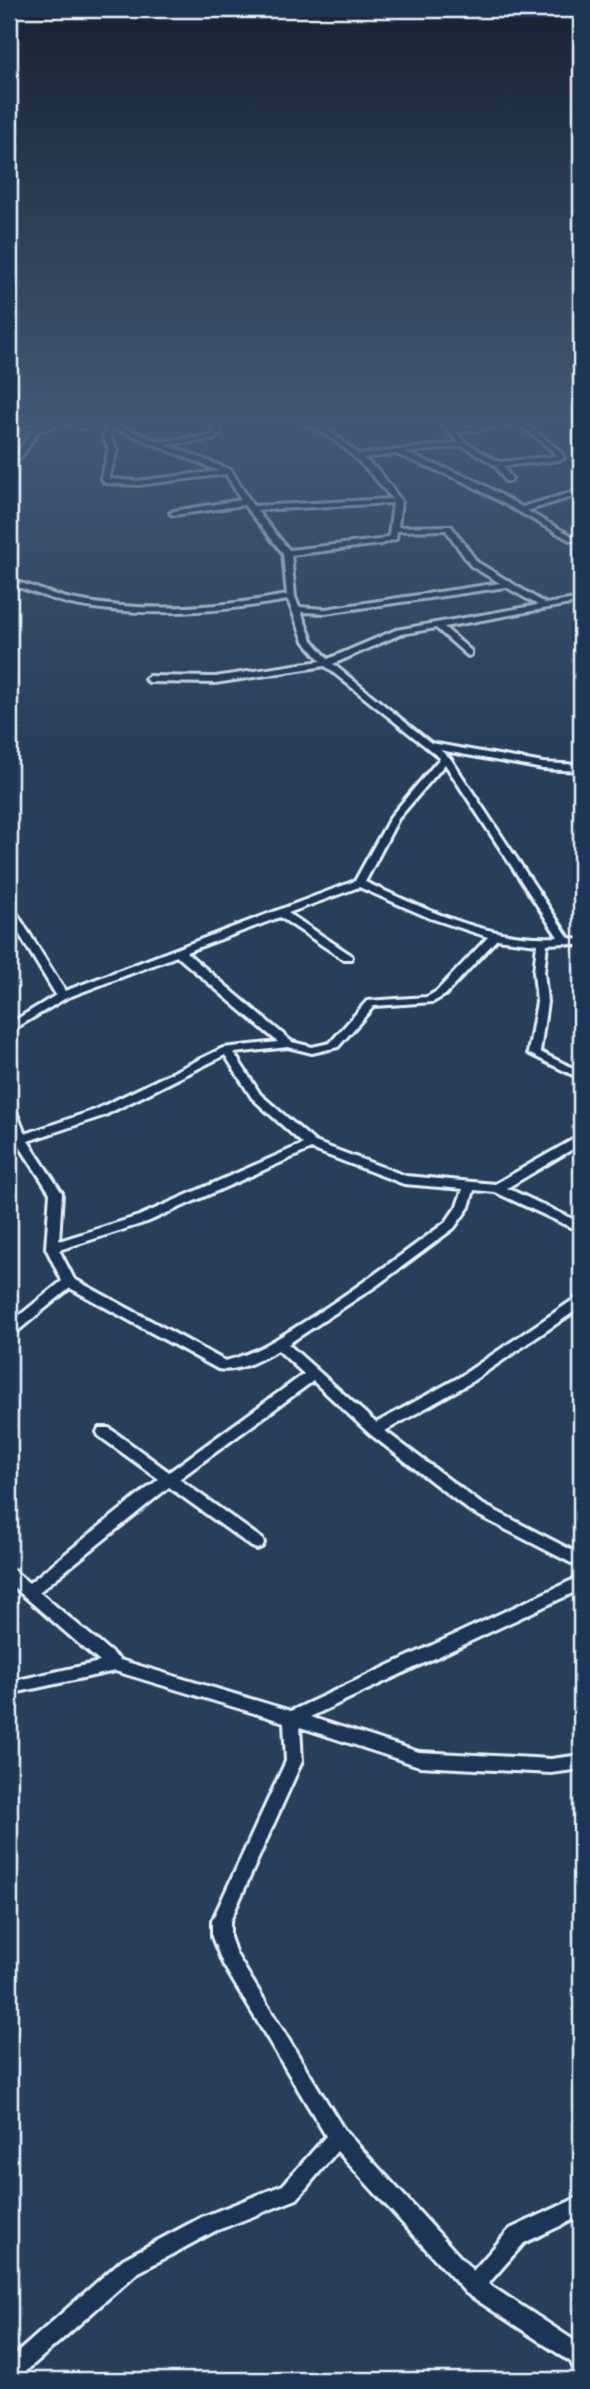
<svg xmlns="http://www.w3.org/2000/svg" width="590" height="2389" font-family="'Gochi Hand',sans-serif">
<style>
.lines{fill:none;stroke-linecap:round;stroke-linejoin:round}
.minor-casing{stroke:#e8f1f8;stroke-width:6}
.minor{fill:#1d3557;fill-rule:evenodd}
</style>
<rect width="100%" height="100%" fill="#293e5a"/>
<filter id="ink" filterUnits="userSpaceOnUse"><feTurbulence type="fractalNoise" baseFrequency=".0143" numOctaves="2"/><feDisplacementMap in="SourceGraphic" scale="14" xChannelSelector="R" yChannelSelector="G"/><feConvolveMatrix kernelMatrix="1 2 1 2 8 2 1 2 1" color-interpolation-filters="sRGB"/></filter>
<g filter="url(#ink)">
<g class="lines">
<defs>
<path id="minor" d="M 62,418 L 78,418 L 79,424 L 113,423 L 160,442 L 210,436 L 214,431 L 205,418 L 212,418 L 221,431 L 214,439 L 167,445 L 231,470 L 253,506 L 392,499 C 374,475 346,446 320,431 C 312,426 303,423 296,418 C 320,418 341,440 359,455 L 459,443 L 436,418 L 443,418 L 451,427 L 525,423 L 559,450 L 564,458 L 560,460 L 503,466 L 512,479 L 511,481 L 505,481 L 495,465 L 463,446 L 404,453 L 471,478 L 522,507 L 581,490 L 581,494 L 527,511 L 572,536 L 581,537 L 581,541 L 570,540 L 465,482 L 396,454 L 363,458 L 380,472 L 401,501 L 398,527 L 451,526 L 477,562 L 546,604 L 581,598 L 581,602 L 444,627 L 471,651 L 471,655 L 468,656 L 436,628 L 401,634 L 333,664 L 431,743 L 543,763 L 581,765 L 581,771 L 543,769 L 440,750 L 450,758 L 569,938 L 581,940 L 581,946 L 565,943 L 547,944 L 544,972 L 547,1002 L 540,1052 L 581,1072 L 581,1079 L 528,1053 L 537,1002 L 534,972 L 537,944 L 497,939 L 445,995 L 433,1002 L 374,1006 L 338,1047 L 312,1053 L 288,1047 L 234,1053 L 260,1094 L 315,1142 L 406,1176 L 495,1184 L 581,1135 L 581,1144 L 507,1188 L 581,1223 L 581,1232 L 495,1192 L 474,1190 L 469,1207 L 454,1228 L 376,1286 L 288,1344 L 376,1423 L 458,1378 L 576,1298 L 581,1297 L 581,1307 L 468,1384 L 385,1431 L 480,1503 L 581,1555 L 581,1568 L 470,1511 L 370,1434 L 313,1381 L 179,1479 L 262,1539 L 264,1543 L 262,1547 L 257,1549 L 252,1547 L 169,1487 L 39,1592 L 120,1660 L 291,1711 L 581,1576 L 581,1589 L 310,1717 L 419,1752 L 551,1759 L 581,1755 L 581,1769 L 551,1773 L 419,1766 L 300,1727 L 302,1761 L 230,1921 L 230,1937 L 236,1954 L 344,2130 L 473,2271 L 510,2229 L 581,2196 L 581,2216 L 524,2243 L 488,2284 L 581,2345 L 581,2372 L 574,2369 L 571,2362 L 466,2293 L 337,2151 L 297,2199 L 215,2231 L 137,2273 L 16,2380 L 9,2380 L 9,2360 L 123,2259 L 202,2217 L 283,2185 L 326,2136 L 223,1964 L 212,1937 L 212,1921 L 286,1761 L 284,1722 L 115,1671 L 9,1694 L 9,1682 L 100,1662 L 9,1583 L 9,1569 L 14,1571 L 29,1583 L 159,1479 L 99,1436 L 97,1432 L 99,1428 L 109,1428 L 169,1472 L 304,1374 L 278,1350 C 262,1359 237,1373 218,1369 L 70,1288 L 14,1334 L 9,1336 L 9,1324 L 62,1281 L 46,1248 L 50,1193 L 15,1139 L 9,1123 L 9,1106 L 15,1109 L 25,1134 L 95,1110 L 223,1048 L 278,1042 L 177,956 L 66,998 L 9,1032 L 9,1024 L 56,995 L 9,917 L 9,906 L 14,909 L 65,991 L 355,881 L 391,816 L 440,758 L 325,666 L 215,683 L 149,682 L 145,679 L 149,676 L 215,677 L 321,661 L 304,641 L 288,600 C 219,612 145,618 75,605 C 52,600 31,591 9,584 L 9,580 C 32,585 53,596 76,600 C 145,613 218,608 287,595 L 283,553 L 244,505 L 174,515 L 170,513 L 174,511 L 241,500 L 226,474 L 138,485 L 105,483 L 101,478 L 109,450 L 103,436 L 108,427 L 76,428 L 73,426 L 72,421 L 39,430 L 23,455 L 9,468 L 9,462 L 18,453 L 32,430 L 9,427 L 9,423 L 36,427 L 63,420 ZM 521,426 L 554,452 L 556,456 L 499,462 L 466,443 L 455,431 ZM 114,428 L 219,471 L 138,481 L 110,479 L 109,478 L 117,450 L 109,436 ZM 393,503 L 389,536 L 379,540 L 289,550 L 256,510 ZM 446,530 L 471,566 L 500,583 L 325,609 L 299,607 L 295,597 L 291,555 L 381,544 L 396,539 L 397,531 ZM 506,587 L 538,605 L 396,630 L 328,659 L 312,640 L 301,612 L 325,613 ZM 445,764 L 558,937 C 489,941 427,910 365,882 L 398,819 ZM 359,887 L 430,918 L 488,937 L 437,991 L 427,997 L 367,1001 L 330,1043 L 312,1047 L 292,1042 L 186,952 L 280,917 L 343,959 L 351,959 L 352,957 L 351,955 L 288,913 ZM 225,1055 L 252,1098 L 303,1144 L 139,1216 L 59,1241 L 62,1193 L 28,1141 L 103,1116 ZM 311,1149 L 404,1184 L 463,1189 L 457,1206 L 446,1222 C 402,1255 358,1287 312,1317 C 285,1334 256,1354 225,1361 L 74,1279 L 59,1250 L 147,1222 Z"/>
</defs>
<use href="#minor" class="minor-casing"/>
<use href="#minor" class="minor"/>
</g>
</g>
<linearGradient id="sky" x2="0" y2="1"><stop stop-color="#172232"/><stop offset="0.56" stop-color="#435876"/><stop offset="1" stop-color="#435876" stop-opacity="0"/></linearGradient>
<rect width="590" height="753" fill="url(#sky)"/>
<rect width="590" height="2389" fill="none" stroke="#1d3557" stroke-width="35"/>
<rect x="18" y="18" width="555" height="2354" fill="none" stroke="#e8f1f8" stroke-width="2.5" filter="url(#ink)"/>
</svg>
